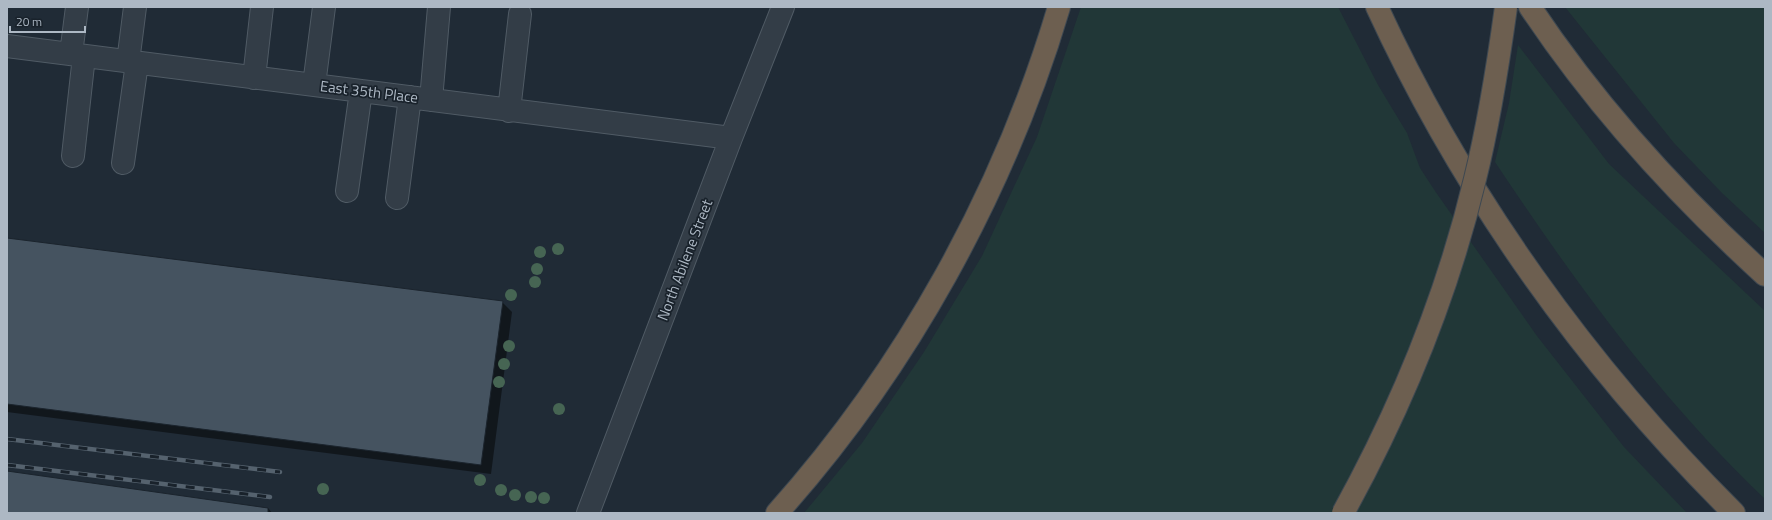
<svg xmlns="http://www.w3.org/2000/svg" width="1772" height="520" font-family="'Titillium Web',sans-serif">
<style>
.green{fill:#213737}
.shadow{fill:#0007}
.building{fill:#455360;stroke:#1b242d}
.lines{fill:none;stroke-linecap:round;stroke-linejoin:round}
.minor-casing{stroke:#505b65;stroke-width:24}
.highway-casing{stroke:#3e4851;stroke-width:24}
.minor{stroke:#333d47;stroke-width:22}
.highway{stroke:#6d5f50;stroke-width:22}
.rail-casing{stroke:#55626e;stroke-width:4.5}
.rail{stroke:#19222b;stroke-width:3;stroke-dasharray:9;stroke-linecap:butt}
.highway-bridge-casing{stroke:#3e4851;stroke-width:24;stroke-linecap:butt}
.highway-bridge{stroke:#6d5f50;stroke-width:22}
.tree{fill:#466553}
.labels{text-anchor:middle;stroke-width:3.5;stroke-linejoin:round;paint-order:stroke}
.street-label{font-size:15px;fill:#adb8c4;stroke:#19222b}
</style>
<rect width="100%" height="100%" fill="#202b36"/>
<path class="green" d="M 1081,7 L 1338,7 L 1378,85 L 1407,133 L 1420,168 L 1435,191 L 1537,336 L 1624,447 L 1687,513 L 804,513 L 862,443 L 924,352 L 982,256 L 1037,137 Z
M 1565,7 L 1765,7 L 1765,233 L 1722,193 L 1674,143 Z
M 1518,45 L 1609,164 L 1765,311 L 1765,499 C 1660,399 1574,281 1495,162 L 1509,103 Z"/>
<path class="shadow" d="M 7,239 L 502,302 L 512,312 L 491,474 L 7,412 Z
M 7,472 L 268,508 L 272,513 L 7,513 Z"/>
<path class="building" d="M 7,238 L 503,301 L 481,465 L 7,404 Z
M 7,471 L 268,508 L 268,513 L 7,513 Z"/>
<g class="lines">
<defs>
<path id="minor" d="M 7,46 L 731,138
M 71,54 L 77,7
M 128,62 L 135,7
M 254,78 L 262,7
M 314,85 L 324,7
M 431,100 L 439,7
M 509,111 L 520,14
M 73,156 L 84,56
M 123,163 L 137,63
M 347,191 L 361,91
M 397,198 L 410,97
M 588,513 L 731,138 L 783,7"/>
<path id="highway" d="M 1377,7 C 1464,196 1587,367 1734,513
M 1530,7 C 1596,106 1677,195 1765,275
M 777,513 C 906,369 1004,192 1059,7"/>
</defs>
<use href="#minor" class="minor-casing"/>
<use href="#highway" class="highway-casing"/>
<use href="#minor" class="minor"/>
<use href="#highway" class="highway"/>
<defs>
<path id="rail" d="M 7,439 L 280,472
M 7,465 L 270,497"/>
</defs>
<use href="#rail" class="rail-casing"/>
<use href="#rail" class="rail"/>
<defs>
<path id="highway-bridge" d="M 1343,513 C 1401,408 1447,296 1475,179 C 1489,123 1498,65 1506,7"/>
</defs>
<use href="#highway-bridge" class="highway-bridge-casing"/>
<use href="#highway-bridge" class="highway-bridge"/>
</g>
<g class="tree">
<circle cx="558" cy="249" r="6"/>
<circle cx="540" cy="252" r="6"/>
<circle cx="537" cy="269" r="6"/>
<circle cx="535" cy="282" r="6"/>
<circle cx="511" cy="295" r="6"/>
<circle cx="509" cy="346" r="6"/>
<circle cx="504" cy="364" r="6"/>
<circle cx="499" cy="382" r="6"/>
<circle cx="559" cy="409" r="6"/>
<circle cx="480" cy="480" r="6"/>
<circle cx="323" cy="489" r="6"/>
<circle cx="501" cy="490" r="6"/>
<circle cx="515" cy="495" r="6"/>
<circle cx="531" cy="497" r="6"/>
<circle cx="544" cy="498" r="6"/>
</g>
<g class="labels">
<g class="street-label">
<text transform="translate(369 92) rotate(7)" y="5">East 35th Place</text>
<text transform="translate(685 260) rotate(-69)" y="5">North Abilene Street</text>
</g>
</g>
<rect width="1772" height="520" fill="none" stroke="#adb8c4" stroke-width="16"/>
<path d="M10 26v6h75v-6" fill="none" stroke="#adb8c4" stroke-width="2"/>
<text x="16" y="26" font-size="12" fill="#adb8c4" stroke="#19222b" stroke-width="3" paint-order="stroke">20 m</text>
</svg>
